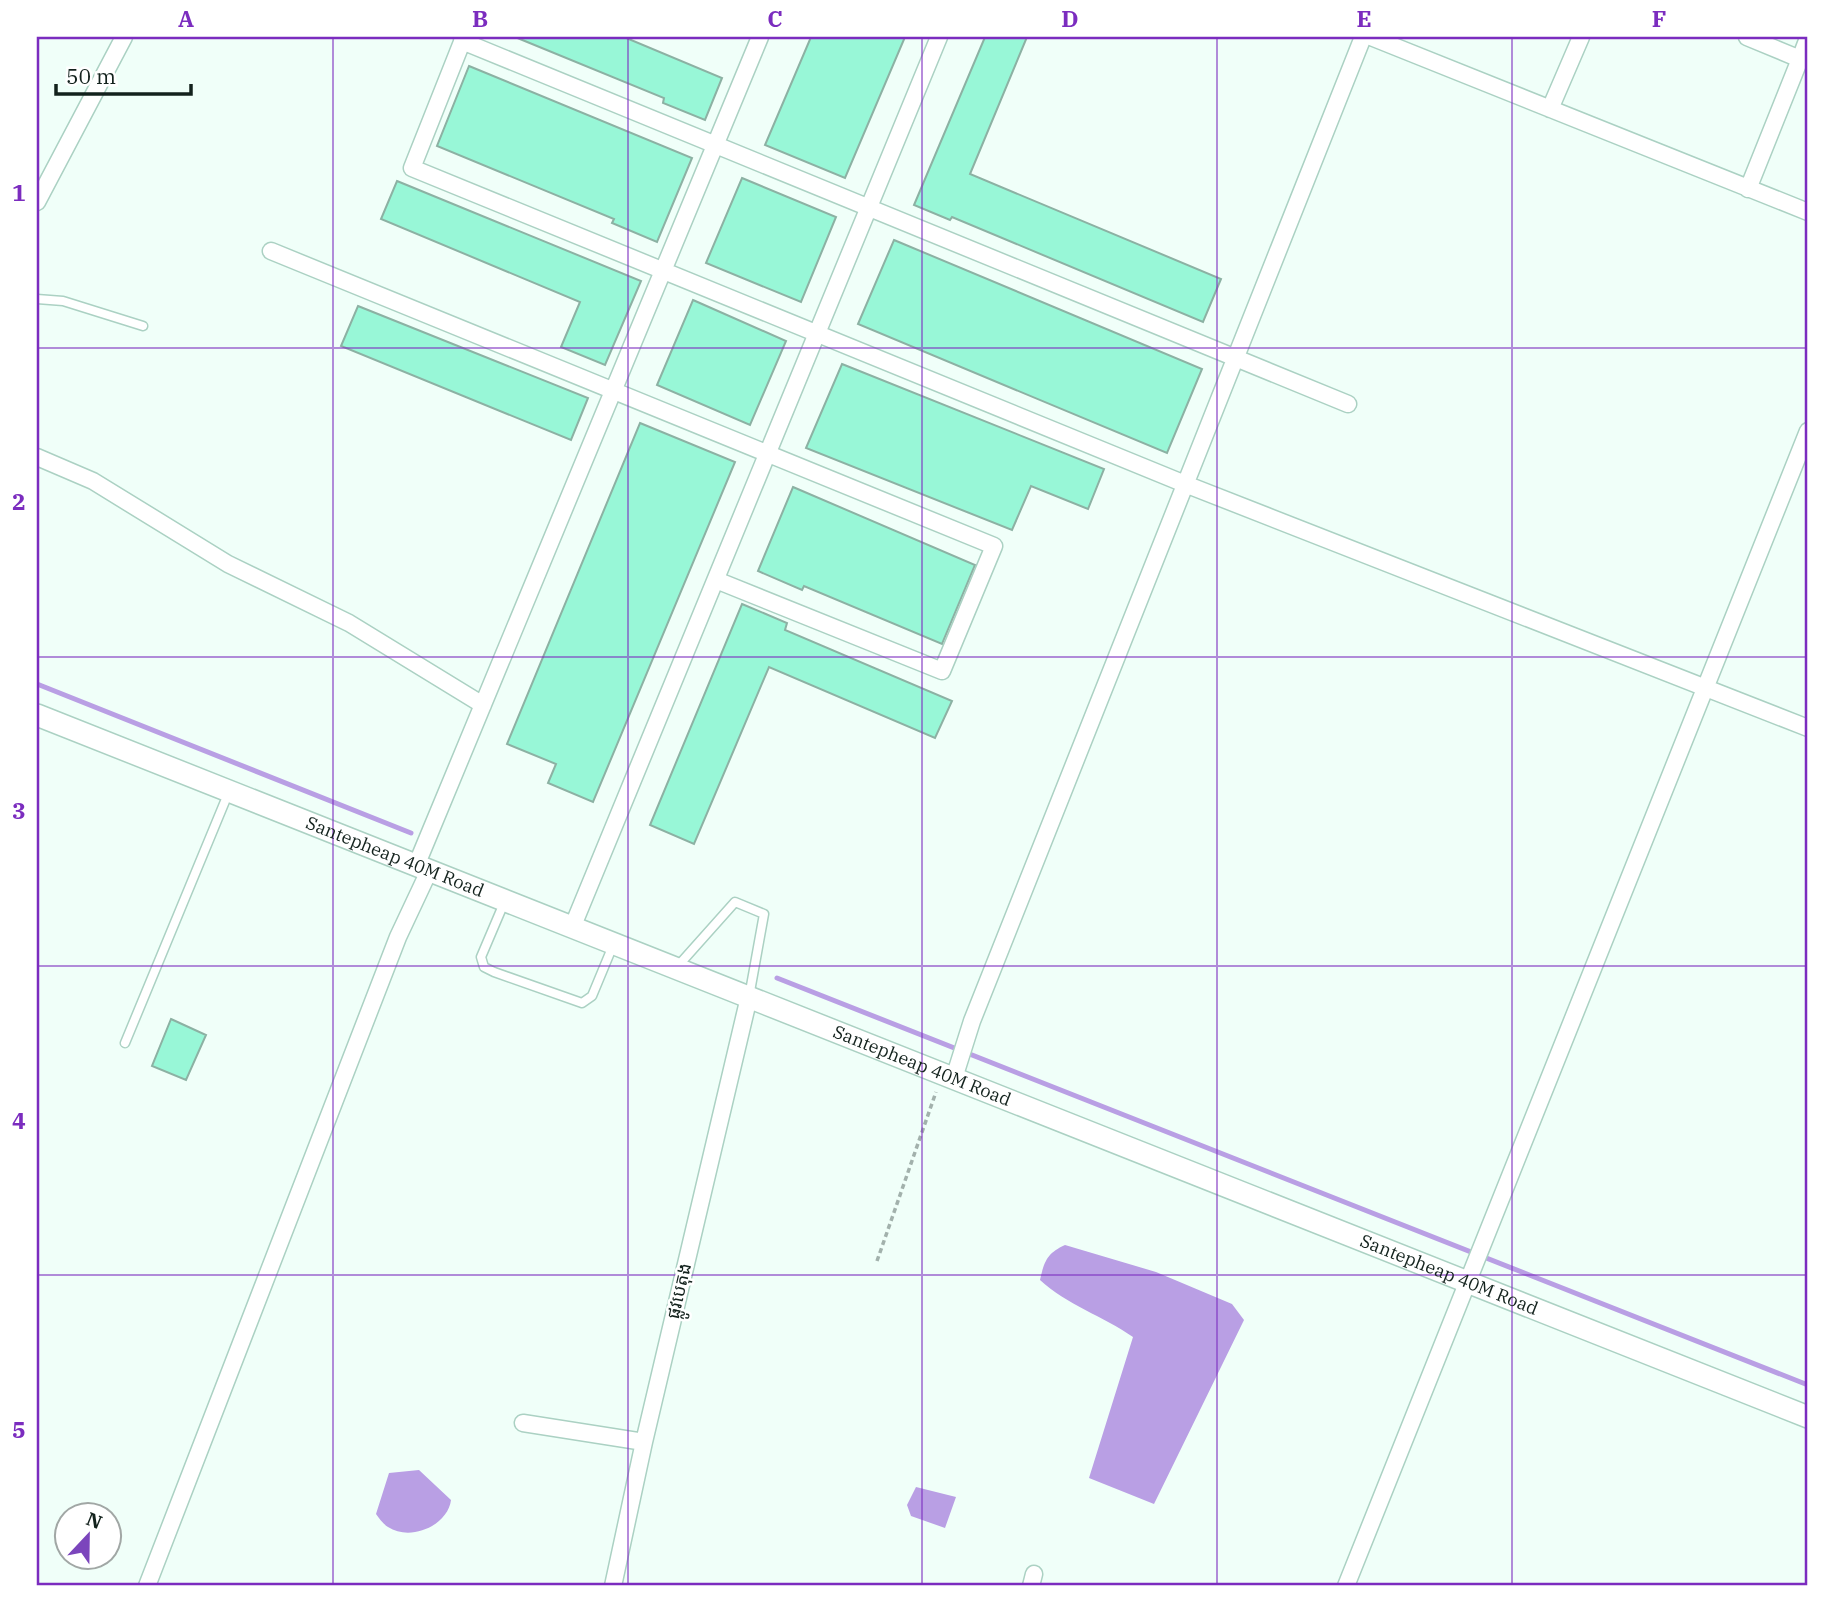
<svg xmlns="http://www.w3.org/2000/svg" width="1845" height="1623" font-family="'IBM Plex Serif','Noto Sans Khmer',serif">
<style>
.water{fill:#b99fe4}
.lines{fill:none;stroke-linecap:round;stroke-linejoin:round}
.stream{stroke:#b99fe4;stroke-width:5}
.building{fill:#98f7d7;stroke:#8cb1a3;stroke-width:2}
.service-casing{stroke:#abd1c3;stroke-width:11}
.minor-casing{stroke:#abd1c3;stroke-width:19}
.secondary-casing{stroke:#abd1c3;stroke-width:24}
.path{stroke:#a2b1ac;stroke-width:3.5;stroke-dasharray:5 3.5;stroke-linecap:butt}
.service{stroke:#fff;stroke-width:8}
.minor{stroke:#fff;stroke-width:16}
.secondary{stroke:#fff;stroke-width:21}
.grid{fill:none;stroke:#7b2cbf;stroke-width:2;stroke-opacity:0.55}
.labels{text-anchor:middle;stroke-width:5;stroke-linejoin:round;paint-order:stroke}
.street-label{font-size:18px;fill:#13221d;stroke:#fff}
.neatline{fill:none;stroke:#7b2cbf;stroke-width:2.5}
.grid-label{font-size:23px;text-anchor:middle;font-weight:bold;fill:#7b2cbf}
</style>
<rect width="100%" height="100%" fill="#f0fff9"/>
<path class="water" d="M 1065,1245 L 1156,1272 L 1232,1304 L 1244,1320 L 1154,1504 L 1089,1478 L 1133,1337 C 1103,1316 1067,1305 1040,1280 C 1044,1262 1047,1253 1065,1245 Z
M 419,1470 L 451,1500 C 448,1525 411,1542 388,1527 C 383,1524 379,1518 376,1514 L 389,1473 Z
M 916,1487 L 956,1497 L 945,1528 L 911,1516 L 907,1505 Z"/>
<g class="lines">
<path class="stream" d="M 37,684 L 411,833
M 777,978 L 1808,1385"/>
</g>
<path class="building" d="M 515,37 L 624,37 L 722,78 L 705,120 L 663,103 L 664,98 Z
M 811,37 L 905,37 L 845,178 L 765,145 Z
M 985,37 L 1027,37 L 970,174 L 1221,279 L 1203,322 L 952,217 L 950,220 L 914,205 Z
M 469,66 L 692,158 L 657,242 L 612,223 L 614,219 L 437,146 Z
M 742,178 L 836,217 L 801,302 L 706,263 Z
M 397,181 L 641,281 L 605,365 L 561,347 L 580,302 L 381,219 Z
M 894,240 L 1202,369 L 1167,453 L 858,324 Z
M 693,300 L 786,341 L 750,425 L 657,385 Z
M 358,306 L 588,398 L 571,440 L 341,346 Z
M 842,364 L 1104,469 L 1088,509 L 1031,486 L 1012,530 L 806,448 Z
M 640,423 L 735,462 L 593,802 L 548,783 L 556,764 L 507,744 Z
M 793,487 L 975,565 L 942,644 L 804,586 L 802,590 L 758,571 Z
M 742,604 L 787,623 L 785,630 L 952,701 L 935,738 L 769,667 L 694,844 L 650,825 Z
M 171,1019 L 206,1035 L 186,1080 L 152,1066 Z"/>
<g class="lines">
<defs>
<path id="service" d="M 37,299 L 63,301 L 143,326
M 504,903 L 481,957 L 484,967 L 494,972 L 582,1003 L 592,996 L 614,943
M 677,967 L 735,902 L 764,914 L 749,997
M 125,1043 L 228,794"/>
<path id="minor" d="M 464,37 L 412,168 L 1185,484 L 1808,728
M 1371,37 L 1808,212
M 1747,37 L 1800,59 L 1748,189
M 462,41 L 1348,404
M 1800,59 L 1808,38
M 1550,109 L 1581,37
M 37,202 L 124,37
M 271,251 L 994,546 L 942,671 L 716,580
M 37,457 L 93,481 L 228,564 L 349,623 L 483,705
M 416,866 L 760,37
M 572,928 L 939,37
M 954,1078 L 972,1021 L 1363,37
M 523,1423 L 644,1442
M 147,1586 L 398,937 L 429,871
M 613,1586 L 644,1442 L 749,997
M 1031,1586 L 1034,1574
M 1346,1586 L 1808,431"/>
<g id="secondary">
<path id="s1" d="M 37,715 L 1808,1417"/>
</g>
</defs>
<use href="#service" class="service-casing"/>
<use href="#minor" class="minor-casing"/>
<use href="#secondary" class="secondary-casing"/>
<path class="path" d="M 877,1261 L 936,1092"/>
<use href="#service" class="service"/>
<use href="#minor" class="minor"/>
<use href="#secondary" class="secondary"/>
</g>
<path class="grid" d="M 333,37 L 333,1586M 628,37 L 628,1586M 922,37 L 922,1586M 1217,37 L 1217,1586M 1512,37 L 1512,1586M 37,348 L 1808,348M 37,657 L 1808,657M 37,966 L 1808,966M 37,1275 L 1808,1275"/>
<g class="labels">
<g class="street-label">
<text dy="6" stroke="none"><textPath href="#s1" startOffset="385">Santepheap 40M Road</textPath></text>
<text dy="6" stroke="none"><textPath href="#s1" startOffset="952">Santepheap 40M Road</textPath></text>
<text dy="6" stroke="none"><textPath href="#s1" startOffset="1519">Santepheap 40M Road</textPath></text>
<text transform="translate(679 1291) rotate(-77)" y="6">ផ្លូវបេតុង</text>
</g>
</g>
<rect width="1845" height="1623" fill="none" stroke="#ffffff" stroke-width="77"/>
<g transform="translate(88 1536) rotate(22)"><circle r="33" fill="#ffffff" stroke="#a1a7a5" stroke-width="2"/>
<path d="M0-5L12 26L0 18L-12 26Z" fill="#7b45bc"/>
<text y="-10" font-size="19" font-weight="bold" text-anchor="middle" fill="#13221d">N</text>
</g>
<path d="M56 84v10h135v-10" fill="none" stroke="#13221d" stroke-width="3.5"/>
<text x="66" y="84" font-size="21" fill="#13221d" stroke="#ffffff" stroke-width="5" paint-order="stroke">50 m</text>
<rect x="38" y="38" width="1768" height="1546" class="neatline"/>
<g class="grid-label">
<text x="186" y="27">A</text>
<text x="480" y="27">B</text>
<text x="775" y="27">C</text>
<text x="1070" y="27">D</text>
<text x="1364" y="27">E</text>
<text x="1659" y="27">F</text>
<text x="19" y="201">1</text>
<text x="19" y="510">2</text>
<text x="19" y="819">3</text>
<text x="19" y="1129">4</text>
<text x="19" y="1438">5</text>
</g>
</svg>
